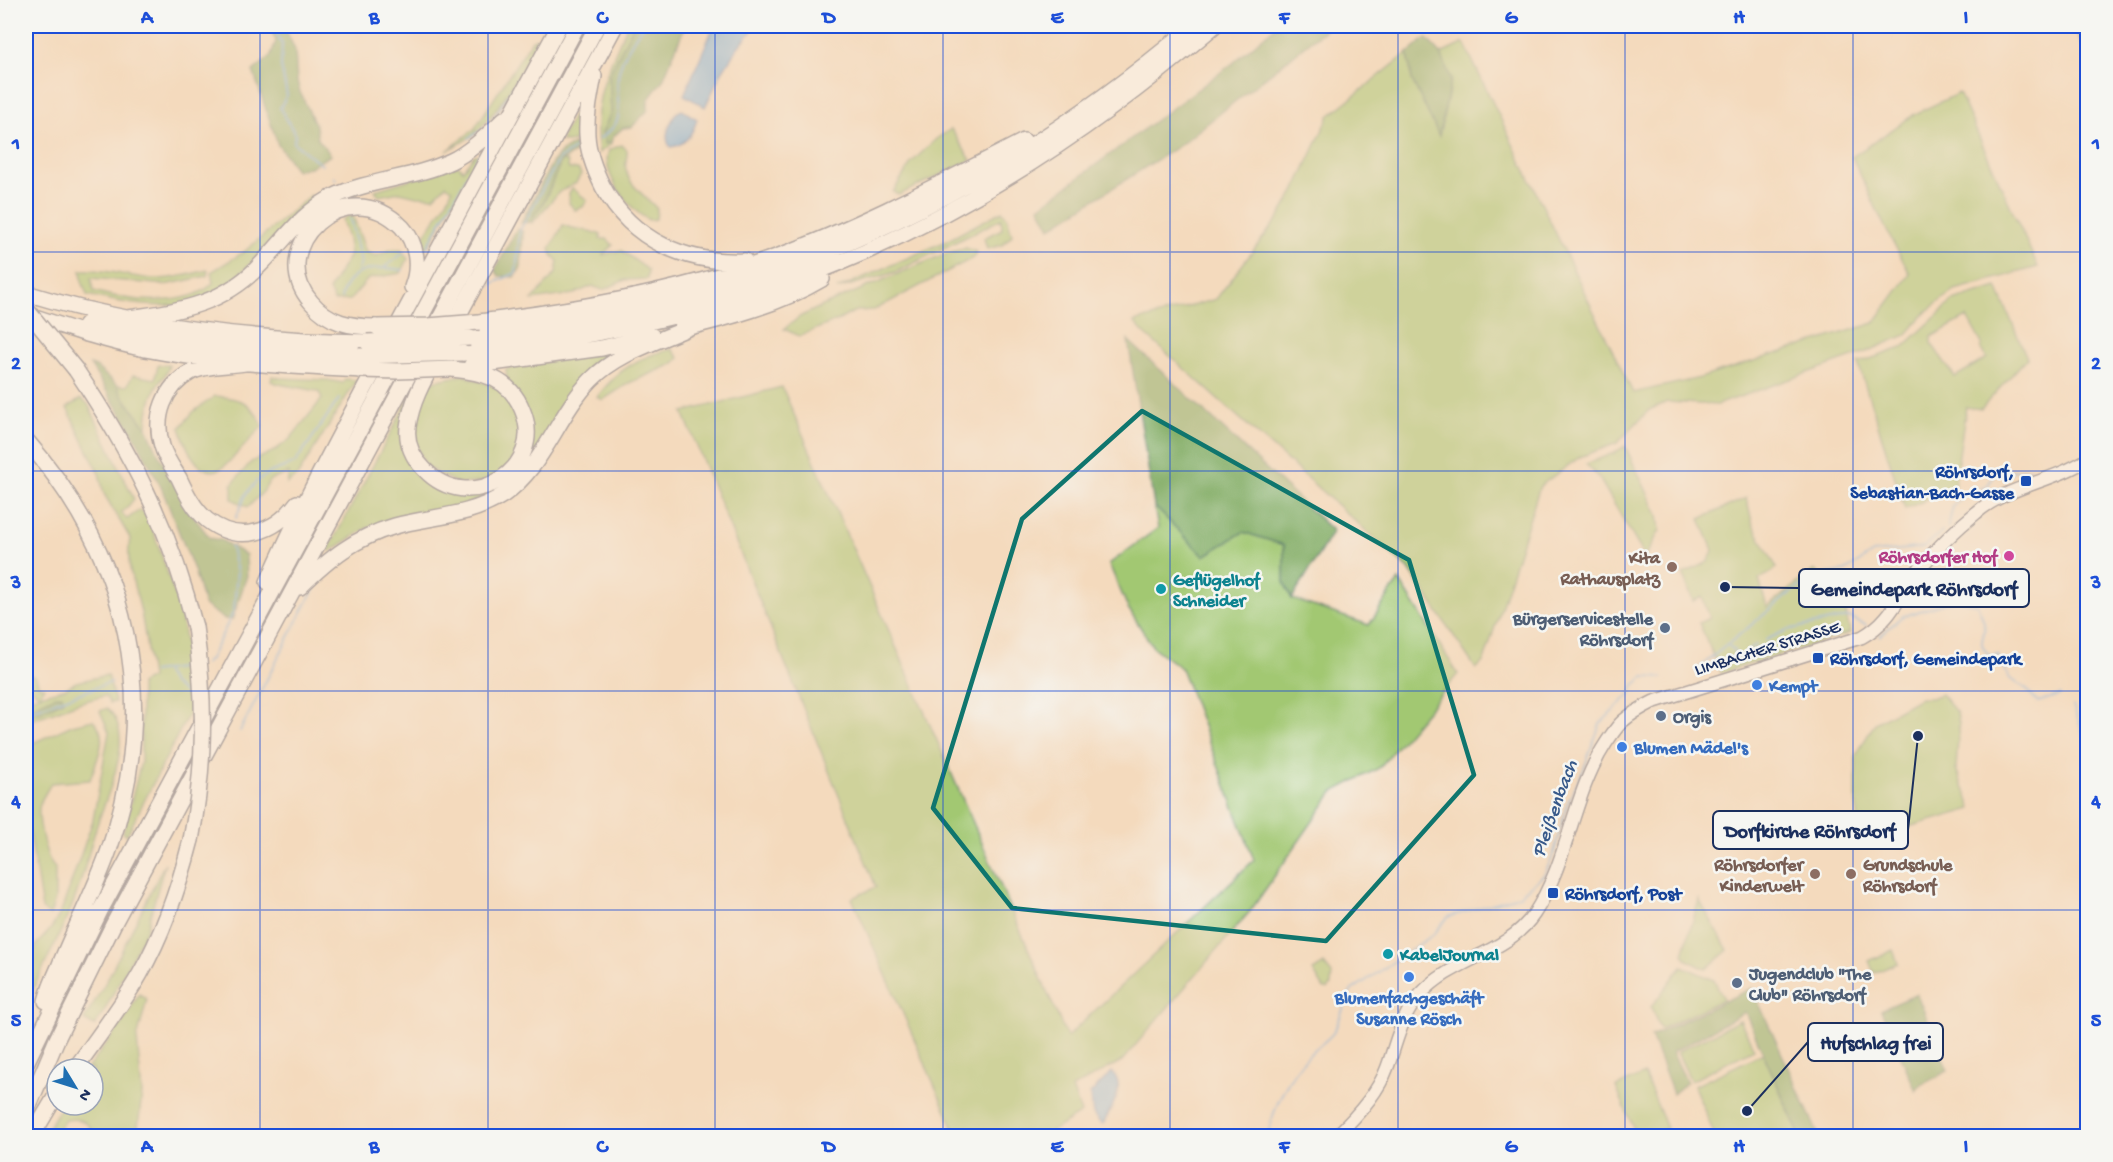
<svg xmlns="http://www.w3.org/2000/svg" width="2113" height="1162" font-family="'Gochi Hand',sans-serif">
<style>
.green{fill:#a2c872;stroke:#5e7c68;stroke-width:1.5;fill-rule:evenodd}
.forest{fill:#81ac64;stroke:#4e6e61;stroke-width:1.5}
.water{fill:#6aa7db;stroke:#426b9c;stroke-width:1.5}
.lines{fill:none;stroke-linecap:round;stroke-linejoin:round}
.stream{stroke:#6aa7db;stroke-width:2}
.secondary-casing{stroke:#676b7f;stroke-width:15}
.highway-casing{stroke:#676b7f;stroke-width:18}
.secondary{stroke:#fff;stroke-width:12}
.highway{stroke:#fff;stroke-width:15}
.highway-bridge-casing{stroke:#676b7f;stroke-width:18;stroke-linecap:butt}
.highway-bridge{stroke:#fff;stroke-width:15}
.marked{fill:none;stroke:#0f766e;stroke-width:4.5;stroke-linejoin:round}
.grid{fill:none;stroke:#1d4ed8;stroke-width:1.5;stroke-opacity:0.55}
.transit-dot{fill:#1a4fb4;stroke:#f6f6f2;stroke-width:2}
.hotel-dot{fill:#d1479c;stroke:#f6f6f2;stroke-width:2}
.education-dot{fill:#8d6e63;stroke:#f6f6f2;stroke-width:2}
.culture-dot{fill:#0f9aa8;stroke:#f6f6f2;stroke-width:2}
.service-dot{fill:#5c6f8a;stroke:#f6f6f2;stroke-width:2}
.shop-dot{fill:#3f7fe0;stroke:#f6f6f2;stroke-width:2}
.labels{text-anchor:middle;stroke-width:5;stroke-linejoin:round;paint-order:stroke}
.transit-label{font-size:18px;font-weight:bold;fill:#164399;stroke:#f6f6f2;text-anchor:start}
.hotel-label{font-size:18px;font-weight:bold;fill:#b23c85;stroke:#f6f6f2;text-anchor:end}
.education-label{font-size:18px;font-weight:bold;fill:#785e54;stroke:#f6f6f2;text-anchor:end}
.culture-label{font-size:18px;font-weight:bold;fill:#0d838f;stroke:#f6f6f2;text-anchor:start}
.service-label{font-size:18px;font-weight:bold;fill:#4e5e75;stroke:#f6f6f2;text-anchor:start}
.street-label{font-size:18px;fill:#1b2f5e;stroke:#f6f6f2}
.shop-label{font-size:18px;font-weight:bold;fill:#366cbe;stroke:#f6f6f2;text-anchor:start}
.water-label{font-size:20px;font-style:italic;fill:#37598a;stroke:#f6f6f2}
.leader{fill:none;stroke:#1b2f5e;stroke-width:2}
.callout-dot{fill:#1b2f5e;stroke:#f6f6f2;stroke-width:2}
.callout{fill:#f6f6f2;stroke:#1b2f5e;stroke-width:2}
.callout-label{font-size:20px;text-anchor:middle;font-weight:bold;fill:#1b2f5e}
.neatline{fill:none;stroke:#1d4ed8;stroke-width:2}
.grid-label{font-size:20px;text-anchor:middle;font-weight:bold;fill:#1d4ed8}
</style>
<rect width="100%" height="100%" fill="#f6f6f2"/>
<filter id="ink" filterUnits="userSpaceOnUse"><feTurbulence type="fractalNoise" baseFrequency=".0167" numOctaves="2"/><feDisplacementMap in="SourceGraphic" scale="12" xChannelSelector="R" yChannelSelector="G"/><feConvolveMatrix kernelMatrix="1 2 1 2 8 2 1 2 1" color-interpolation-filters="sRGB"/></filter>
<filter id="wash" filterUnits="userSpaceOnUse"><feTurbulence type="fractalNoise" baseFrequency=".008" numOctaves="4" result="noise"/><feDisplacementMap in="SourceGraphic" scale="24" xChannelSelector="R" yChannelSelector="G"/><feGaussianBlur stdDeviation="1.35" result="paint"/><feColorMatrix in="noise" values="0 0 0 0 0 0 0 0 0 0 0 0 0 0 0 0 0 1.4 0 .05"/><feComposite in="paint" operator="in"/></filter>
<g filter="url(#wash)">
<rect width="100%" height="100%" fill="#f4dabd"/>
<path class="green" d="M 627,26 L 633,26 L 609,75 L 611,112 L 602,133 L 605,143 L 611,142 L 611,144 L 599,153 C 591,104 607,69 627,26 Z
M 537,38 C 521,71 503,107 475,133 C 468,140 456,145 447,151 L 475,128 L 532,40 Z
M 1464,43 L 1633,393 L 1700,378 L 1874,323 L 1910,274 L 1885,227 L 1852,157 L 1915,114 L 1959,93 L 2038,267 L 1955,290 L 1927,311 L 1906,335 L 1864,353 L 1717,405 L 1667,402 L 1649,410 L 1617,443 L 1580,457 L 1540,486 L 1484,661 L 1476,669 L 1409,569 L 1144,333 L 1134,322 L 1216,299 L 1279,217 L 1294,192 L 1329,116 L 1408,53 L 1412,80 L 1439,135 L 1451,80 L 1441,54 Z
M 579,106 L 580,138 L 571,142 L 562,142 L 563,134 Z
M 951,129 L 971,160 L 899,195 L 893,192 L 911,163 L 936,139 Z
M 621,145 L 627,150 C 628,157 624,164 626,170 C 629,186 647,197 657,209 L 656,219 L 649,220 C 630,211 600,173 609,150 Z
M 474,155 L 480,155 L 461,195 L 451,205 L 430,244 L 425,248 L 421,241 L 447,201 L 452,189 L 446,185 L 434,197 L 417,196 L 400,192 L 379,196 L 375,190 L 458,165 L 463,170 Z
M 561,161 L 567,161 L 569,169 L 578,169 L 581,174 L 576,183 L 559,192 L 533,222 L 534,215 L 544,202 Z
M 572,188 L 587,200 L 583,207 L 575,210 L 569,203 L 569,193 Z
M 311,195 L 313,200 C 299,214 284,227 271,242 C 248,268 222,295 187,303 C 156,310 117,302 87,295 L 82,281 L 81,270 C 107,268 131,278 157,279 C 174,279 191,274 208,270 L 207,276 L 165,285 L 91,278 L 94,291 C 126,301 188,309 213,283 L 211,272 L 244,252 Z
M 1002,211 L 1007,217 L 1012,235 L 1002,245 L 987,249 L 984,238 L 1002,229 L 1001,219 L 896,272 L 837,289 L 946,241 Z
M 348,216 L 353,216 L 366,252 L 376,256 L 392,249 L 401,249 L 408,259 L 401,273 L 368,279 L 350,300 L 334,301 L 329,290 L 350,255 L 348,239 L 342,220 Z
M 563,225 C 576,231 591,229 601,235 L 600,239 L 607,239 L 613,245 L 602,255 L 621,250 L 648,270 L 647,279 L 625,280 L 603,290 L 592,286 L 574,294 L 532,300 L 556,273 L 558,261 L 552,255 L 550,249 Z
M 966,248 L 977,252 L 975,257 L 874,310 L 855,311 L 839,320 L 799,336 L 784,329 L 801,316 L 829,303 L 947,253 Z
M 1997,287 L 2027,358 L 1981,409 L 1966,407 L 1954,488 L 1905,509 L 1858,363 L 1902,348 L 1953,301 ZM 1967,317 L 1982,344 L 1981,348 L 1987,358 L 1955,377 L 1931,343 L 1931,337 Z
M 672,349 L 679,358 L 673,364 L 629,383 L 603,400 L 597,397 C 619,369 637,357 672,349 Z
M 618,350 L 528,462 L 508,483 L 484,497 L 458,508 L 396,519 L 367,528 L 331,551 L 328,550 L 411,394 L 403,447 L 408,460 L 427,481 L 445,491 L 494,489 L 531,441 L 507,381 L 506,369 Z
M 158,365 L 169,365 C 168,374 162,378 157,386 C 150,399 147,412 147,428 L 121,394 L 117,385 L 127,386 L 133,375 L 155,379 Z
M 463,375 L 499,388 L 513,403 L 521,424 L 520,445 L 510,465 L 487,482 L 458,484 L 426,467 L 413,438 L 421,397 L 433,381 Z
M 272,376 L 280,378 L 328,380 L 343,383 L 345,379 L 357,380 L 298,475 L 287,484 L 289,473 L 270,480 L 263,492 L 248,507 L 232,499 L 232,484 L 251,462 L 274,451 L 290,439 L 322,399 L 319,392 C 305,387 282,387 271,381 Z
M 782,387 L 1067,1037 L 1254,860 L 1181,668 L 1153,647 L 1128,608 L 1109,564 L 1158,528 L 1154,506 L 1204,556 L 1243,532 L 1284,545 L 1284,582 L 1292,599 L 1369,625 L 1399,580 L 1458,674 L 1379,768 L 1333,792 L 1251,910 L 1122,1061 L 1072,1088 L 1081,1113 L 1052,1131 L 1054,1136 L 957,1136 L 852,898 L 876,887 L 683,412 Z
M 215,396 C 242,398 251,402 263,426 C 253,435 229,465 220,469 C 197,479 185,444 180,428 L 193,412 Z
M 81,399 L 88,404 L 134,499 L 126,509 L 121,512 L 127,519 L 140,510 L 148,516 L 180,609 L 195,701 L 127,835 L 123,833 L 141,762 L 141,683 L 151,678 C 148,656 145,634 141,612 C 135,585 125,567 130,538 L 104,494 L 99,473 L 67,408 Z
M 1625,446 L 1658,515 L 1660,530 L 1645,557 L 1599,478 L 1586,464 L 1614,453 Z
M 1746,498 L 1753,525 L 1777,568 L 1759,580 L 1767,607 L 1814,570 L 1842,594 L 1850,633 L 1721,673 L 1699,623 L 1710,618 L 1702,597 L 1693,601 L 1683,574 L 1709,561 L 1713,550 L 1700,519 Z
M 26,674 L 36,677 L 39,686 L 44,687 L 40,695 L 66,688 L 76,682 L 108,675 L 115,702 L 110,703 L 105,696 L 81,702 L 26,722 L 26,699 L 39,695 L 26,683 Z
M 1941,694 L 1957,713 L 1959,724 L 1956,769 L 1972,809 L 1862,840 L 1856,802 L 1856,755 L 1875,723 L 1920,698 L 1931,698 Z
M 107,708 C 138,735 106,796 96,828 C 88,854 82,881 72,906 C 58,940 40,972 26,1006 L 26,969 L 37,944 L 51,929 L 61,912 L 93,820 L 109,732 L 100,711 Z
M 93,720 C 111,737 96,760 90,780 L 51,783 C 48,790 42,797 40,804 C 36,816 46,861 55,868 L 55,900 L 50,915 L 42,909 L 30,835 L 26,821 L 26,746 L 72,725 Z
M 165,863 L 146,931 L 102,1015 L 94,1026 L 84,1020 L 108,978 Z
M 1699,900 L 1728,950 L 1706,969 L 1687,960 L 1683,954 Z
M 1893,950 L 1898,963 L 1874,973 L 1869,961 Z
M 1324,964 L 1332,974 L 1331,985 L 1327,989 L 1324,989 L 1313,971 Z
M 1682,966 L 1714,980 L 1724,999 L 1660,1029 L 1651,1007 Z
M 139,994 L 147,999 L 137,1039 L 142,1093 L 137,1136 L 97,1136 C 87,1122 83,1117 65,1120 L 54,1136 L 43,1136 L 62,1105 L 93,1105 L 93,1069 L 87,1069 L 122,1023 Z
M 1740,1020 L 1754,1049 L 1691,1081 L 1677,1052 Z
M 1763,1053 L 1800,1136 L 1715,1136 L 1694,1086 Z
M 1644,1074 L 1667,1128 L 1648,1136 L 1637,1136 L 1616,1087 Z"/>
<path class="forest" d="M 269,26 L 284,26 L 295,50 L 297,81 L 300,92 L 316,126 L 318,139 L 331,155 L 310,167 L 296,170 L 278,145 L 253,71 L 270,57 L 276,41 Z
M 633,26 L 685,26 L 663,80 L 648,100 L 648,110 L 632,127 L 623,128 L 614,136 L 611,142 L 605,144 L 602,133 L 611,112 L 609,75 Z
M 1276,26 L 1330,26 L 1179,146 L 1050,228 L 1039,207 L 1233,63 Z
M 2087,28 L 2087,56 L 2077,33 Z
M 1426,38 L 1441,54 L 1451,80 L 1439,136 L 1412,80 L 1408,53 Z
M 574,144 L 579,150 L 561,161 L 544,202 L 534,215 L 533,222 L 521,223 L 552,163 L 563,150 Z
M 517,229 L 523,232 L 521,268 L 514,277 L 499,276 L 495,270 Z
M 1128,340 L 1333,531 L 1292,599 L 1284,582 L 1284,545 L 1243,532 L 1204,556 L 1154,506 Z
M 90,365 L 96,367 L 117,385 L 121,394 L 147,428 L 159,455 L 197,521 L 210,538 L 221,540 L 246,555 L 247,576 L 232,620 L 224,619 L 204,605 L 194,570 L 161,487 L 130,428 Z
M 62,695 L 63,701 C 52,706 44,712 32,714 L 32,707 L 53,697 Z
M 1752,988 L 1819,1136 L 1800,1136 L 1745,1012 L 1672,1052 L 1687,1082 L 1673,1094 L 1651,1036 Z
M 1917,994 L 1948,1071 L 1921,1085 L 1916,1091 L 1881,1010 Z"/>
<path class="water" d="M 714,26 L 756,26 L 738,47 L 722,72 L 705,107 L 684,95 Z
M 682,110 L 697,119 C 693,133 685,146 670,147 C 663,136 670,124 676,113 Z
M 1112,1072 C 1127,1087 1111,1107 1104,1123 L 1101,1124 L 1093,1114 L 1090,1094 Z"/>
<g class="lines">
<path class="stream" d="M 273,26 L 282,44 L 281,66 L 287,95 L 280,108 L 295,134 L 294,143 L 322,165
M 492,121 L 530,61 L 549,26
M 469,138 L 484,129
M 599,139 C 631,118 614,107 618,77 C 620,59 633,41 642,26
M 334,177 L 336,180
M 350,219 L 361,262 L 358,271
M 427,247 L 480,153
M 385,267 L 403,253
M 487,286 L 516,273 L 520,230 L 559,159 L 577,147
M 341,298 C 348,267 377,266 403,270
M 1981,489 L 1987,486 L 1997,472 L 2030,469
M 236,518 L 246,494 L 257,481 L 271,472 L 295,463 L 339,399
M 1948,527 L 1953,506 L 1961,498
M 1880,636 L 1901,617 L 1954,600 L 1977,604 C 1979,610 1983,617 1984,623 C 1987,639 1974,640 1990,656 L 1997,654 L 2009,678 L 2025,688 L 2038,702 L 2060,695
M 1766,640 L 1787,630 L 1849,617 L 1866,625
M 1728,645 L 1734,650 L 1735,656 L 1740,663 L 1749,649 L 1756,645
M 205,664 L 210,659 L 234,611 L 237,572 L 231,547
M 1700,667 L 1789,594 L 1815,576 L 1845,571 L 1873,553 L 1924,547 L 1942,532
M 164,670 L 172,683 L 188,696
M 153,672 L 193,666
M 2073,706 L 2088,746
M 26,712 L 112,682
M 240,731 L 315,587 L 324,574
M 1268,1136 C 1273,1107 1288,1077 1309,1055 C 1316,1047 1327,1041 1333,1033 C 1341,1020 1343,1003 1352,990 L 1433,935 L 1448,917 L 1518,896 L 1544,875 L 1553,856 L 1567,804 L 1583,771 L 1600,724 L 1631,693 L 1634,685 L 1644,677 L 1662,678"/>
</g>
</g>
<g filter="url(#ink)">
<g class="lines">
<defs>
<path id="secondary" d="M 1336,1136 C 1355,1118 1378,1093 1387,1068 C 1397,1042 1401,1015 1421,994 C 1452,959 1507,954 1534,914 C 1569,861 1572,795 1606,743 C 1611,736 1616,727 1623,721 C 1632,713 1643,707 1653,702 L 1862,637 C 1893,620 1899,594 1920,568 C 1937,548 1956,529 1976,513 C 2007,486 2053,482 2088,459"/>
<path id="highway" d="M 594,76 C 590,96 586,115 587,135 C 588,154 595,171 603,187 C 632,241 687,264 745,261
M 26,293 C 136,327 252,340 367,342
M 26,314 C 65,327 105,341 145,349 C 216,363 288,366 361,370
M 128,318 C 182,311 225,304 263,262 C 285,239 304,211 333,197 C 370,179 413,179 451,161 C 470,152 489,134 504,119
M 479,322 C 576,310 675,293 768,260 C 857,228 940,184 1024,141
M 86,324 C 176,344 267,353 359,356
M 377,327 C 350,327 329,323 311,302 C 264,248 345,170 402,227 C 417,243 420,267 412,287
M 681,329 C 728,318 780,304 822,279
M 449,333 L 615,26
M 431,335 L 597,26
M 392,336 L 559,26
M 410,337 L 577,26
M 470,338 C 542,329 615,319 685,300 C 876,248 1043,153 1193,26
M 462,353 C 600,338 738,308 865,252 C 993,196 1108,117 1214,26
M 435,360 C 423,381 411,403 408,427 C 406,443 413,458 424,469 C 469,518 548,469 522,409 C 509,378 483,372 452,369
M 245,363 C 228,366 206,364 191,372 C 164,387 153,417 162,446 C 165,457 173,468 179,478 C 186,493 194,509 207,520 C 239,545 275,533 297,503
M 471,366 L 602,348 L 652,336
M 76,370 C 131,452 171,530 195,627
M 26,440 C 129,557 161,701 109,850 C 95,890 75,927 59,967 C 54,978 49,989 46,1001
M 268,582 C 301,506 341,433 380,360
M 300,587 C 330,558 354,538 395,526 C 432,516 469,517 503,495 C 544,467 557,415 591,380 C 617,353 657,342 690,327
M 26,1063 L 100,911 L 397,361
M 75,1069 C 97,1038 121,1007 140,974 C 164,932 179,887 191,840
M 26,1112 L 57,1039 L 113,925 L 416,361
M 32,1136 L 57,1094"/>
</defs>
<use href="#secondary" class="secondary-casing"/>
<use href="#highway" class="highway-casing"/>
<use href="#secondary" class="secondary"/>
<use href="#highway" class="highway"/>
<defs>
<path id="highway-bridge" d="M 26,309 L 76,370
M 377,327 L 428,326 L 479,322
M 367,342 L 470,338
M 359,356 L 462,353
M 361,370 L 398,371 L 452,369
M 191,840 C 205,767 206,701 195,627"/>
</defs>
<use href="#highway-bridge" class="highway-bridge-casing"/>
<use href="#highway-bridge" class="highway-bridge"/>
</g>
</g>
<path d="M0 0H2113V1162H0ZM 1142,411 L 1409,560 L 1474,775 L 1326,941 L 1012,908 L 933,808 L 1022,519 Z" fill="#f4dabd" fill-opacity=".55" fill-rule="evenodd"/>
<path class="marked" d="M 1142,411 L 1409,560 L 1474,775 L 1326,941 L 1012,908 L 933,808 L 1022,519 Z"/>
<path class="grid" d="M 260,26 L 260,1136M 488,26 L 488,1136M 715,26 L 715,1136M 943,26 L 943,1136M 1170,26 L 1170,1136M 1398,26 L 1398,1136M 1625,26 L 1625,1136M 1853,26 L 1853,1136M 26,252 L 2088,252M 26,471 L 2088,471M 26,691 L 2088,691M 26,910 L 2088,910"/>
<g class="transit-dot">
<rect x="2020" y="475" width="12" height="12" rx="3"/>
<rect x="1812" y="652" width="12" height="12" rx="3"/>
<rect x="1547" y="887" width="12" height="12" rx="3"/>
</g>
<circle class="hotel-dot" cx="2009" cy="556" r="6"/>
<g class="education-dot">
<circle cx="1672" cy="567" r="6"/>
<circle cx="1815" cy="874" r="6"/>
<circle cx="1851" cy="874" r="6"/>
</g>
<g class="culture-dot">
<circle cx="1161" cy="589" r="6"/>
<circle cx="1388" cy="954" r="6"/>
</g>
<g class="service-dot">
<circle cx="1665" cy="628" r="6"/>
<circle cx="1661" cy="716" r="6"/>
<circle cx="1737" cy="983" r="6"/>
</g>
<g class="shop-dot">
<circle cx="1757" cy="685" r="6"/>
<circle cx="1622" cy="747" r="6"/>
<circle cx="1409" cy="977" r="6"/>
</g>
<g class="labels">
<g class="transit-label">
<text x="2014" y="477" text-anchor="end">Röhrsdorf,<tspan x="2014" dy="21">Sebastian-Bach-Gasse</tspan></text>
<text x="1830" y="664">Röhrsdorf, Gemeindepark</text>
<text x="1565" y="899">Röhrsdorf, Post</text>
</g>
<g class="hotel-label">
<text x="1997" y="562">Röhrsdorfer Hof</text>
</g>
<g class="education-label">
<text x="1660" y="563">Kita<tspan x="1660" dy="21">Rathausplatz</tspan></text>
<text x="1803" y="870">Röhrsdorfer<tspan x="1803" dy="21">Kinderwelt</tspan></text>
<text x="1863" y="870" text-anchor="start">Grundschule<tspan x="1863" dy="21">Röhrsdorf</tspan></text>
</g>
<g class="culture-label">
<text x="1173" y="585">Geflügelhof<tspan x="1173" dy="21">Schneider</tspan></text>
<text x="1400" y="960">KabelJournal</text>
</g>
<g class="service-label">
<text x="1653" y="624" text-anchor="end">Bürgerservicestelle<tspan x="1653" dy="21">Röhrsdorf</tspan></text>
<text x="1673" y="722">Orgis</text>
<text x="1749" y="979">Jugendclub "The<tspan x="1749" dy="21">Club" Röhrsdorf</tspan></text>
</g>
<g class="street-label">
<text transform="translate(1767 647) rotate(-17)" y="6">LIMBACHER STRASSE</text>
</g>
<g class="shop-label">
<text x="1769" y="691">Kempt</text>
<text x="1634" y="753">Blumen Mädel's</text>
<text x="1409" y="1003" text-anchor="middle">Blumenfachgeschäft<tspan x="1409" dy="21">Susanne Rösch</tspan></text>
</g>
<g class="water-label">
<text transform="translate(1553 808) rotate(-70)" y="7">Pleißenbach</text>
</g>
</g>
<path class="leader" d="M1725 587L1799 588M1918 736L1908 830M1747 1111L1808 1042"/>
<g class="callout-dot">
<circle cx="1725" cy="587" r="6"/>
<circle cx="1918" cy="736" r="6"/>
<circle cx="1747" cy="1111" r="6"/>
</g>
<g class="callout">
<rect x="1799" y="569" width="230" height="38" rx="6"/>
<rect x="1713" y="811" width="195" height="38" rx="6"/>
<rect x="1808" y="1023" width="135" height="38" rx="6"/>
</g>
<g class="callout-label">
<text x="1914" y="595">Gemeindepark Röhrsdorf</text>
<text x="1810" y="837">Dorfkirche Röhrsdorf</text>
<text x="1876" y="1049">Hufschlag frei</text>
</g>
<rect width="2113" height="1162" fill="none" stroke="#f6f6f2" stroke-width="66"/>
<g transform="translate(75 1087) rotate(128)"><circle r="28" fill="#f6f6f2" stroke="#9ea6b7" stroke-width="1.5"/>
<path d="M0-4.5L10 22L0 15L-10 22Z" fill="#1f6fb2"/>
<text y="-9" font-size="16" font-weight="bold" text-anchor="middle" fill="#1b2f5e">N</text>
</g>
<rect x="33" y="33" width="2047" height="1096" class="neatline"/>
<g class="grid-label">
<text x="147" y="23">A</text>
<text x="374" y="23">B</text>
<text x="602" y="23">C</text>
<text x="829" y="23">D</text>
<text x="1057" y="23">E</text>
<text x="1284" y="23">F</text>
<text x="1511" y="23">G</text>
<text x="1739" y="23">H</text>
<text x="1966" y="23">I</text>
<text x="16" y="149">1</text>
<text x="2096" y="149">1</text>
<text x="16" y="369">2</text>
<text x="2096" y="369">2</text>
<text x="16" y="588">3</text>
<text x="2096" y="588">3</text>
<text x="16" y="807">4</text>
<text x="2096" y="807">4</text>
<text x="16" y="1026">5</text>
<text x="2096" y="1026">5</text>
<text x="147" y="1152">A</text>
<text x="374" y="1152">B</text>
<text x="602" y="1152">C</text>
<text x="829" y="1152">D</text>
<text x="1057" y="1152">E</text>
<text x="1284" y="1152">F</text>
<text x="1511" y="1152">G</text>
<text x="1739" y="1152">H</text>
<text x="1966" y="1152">I</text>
</g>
</svg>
